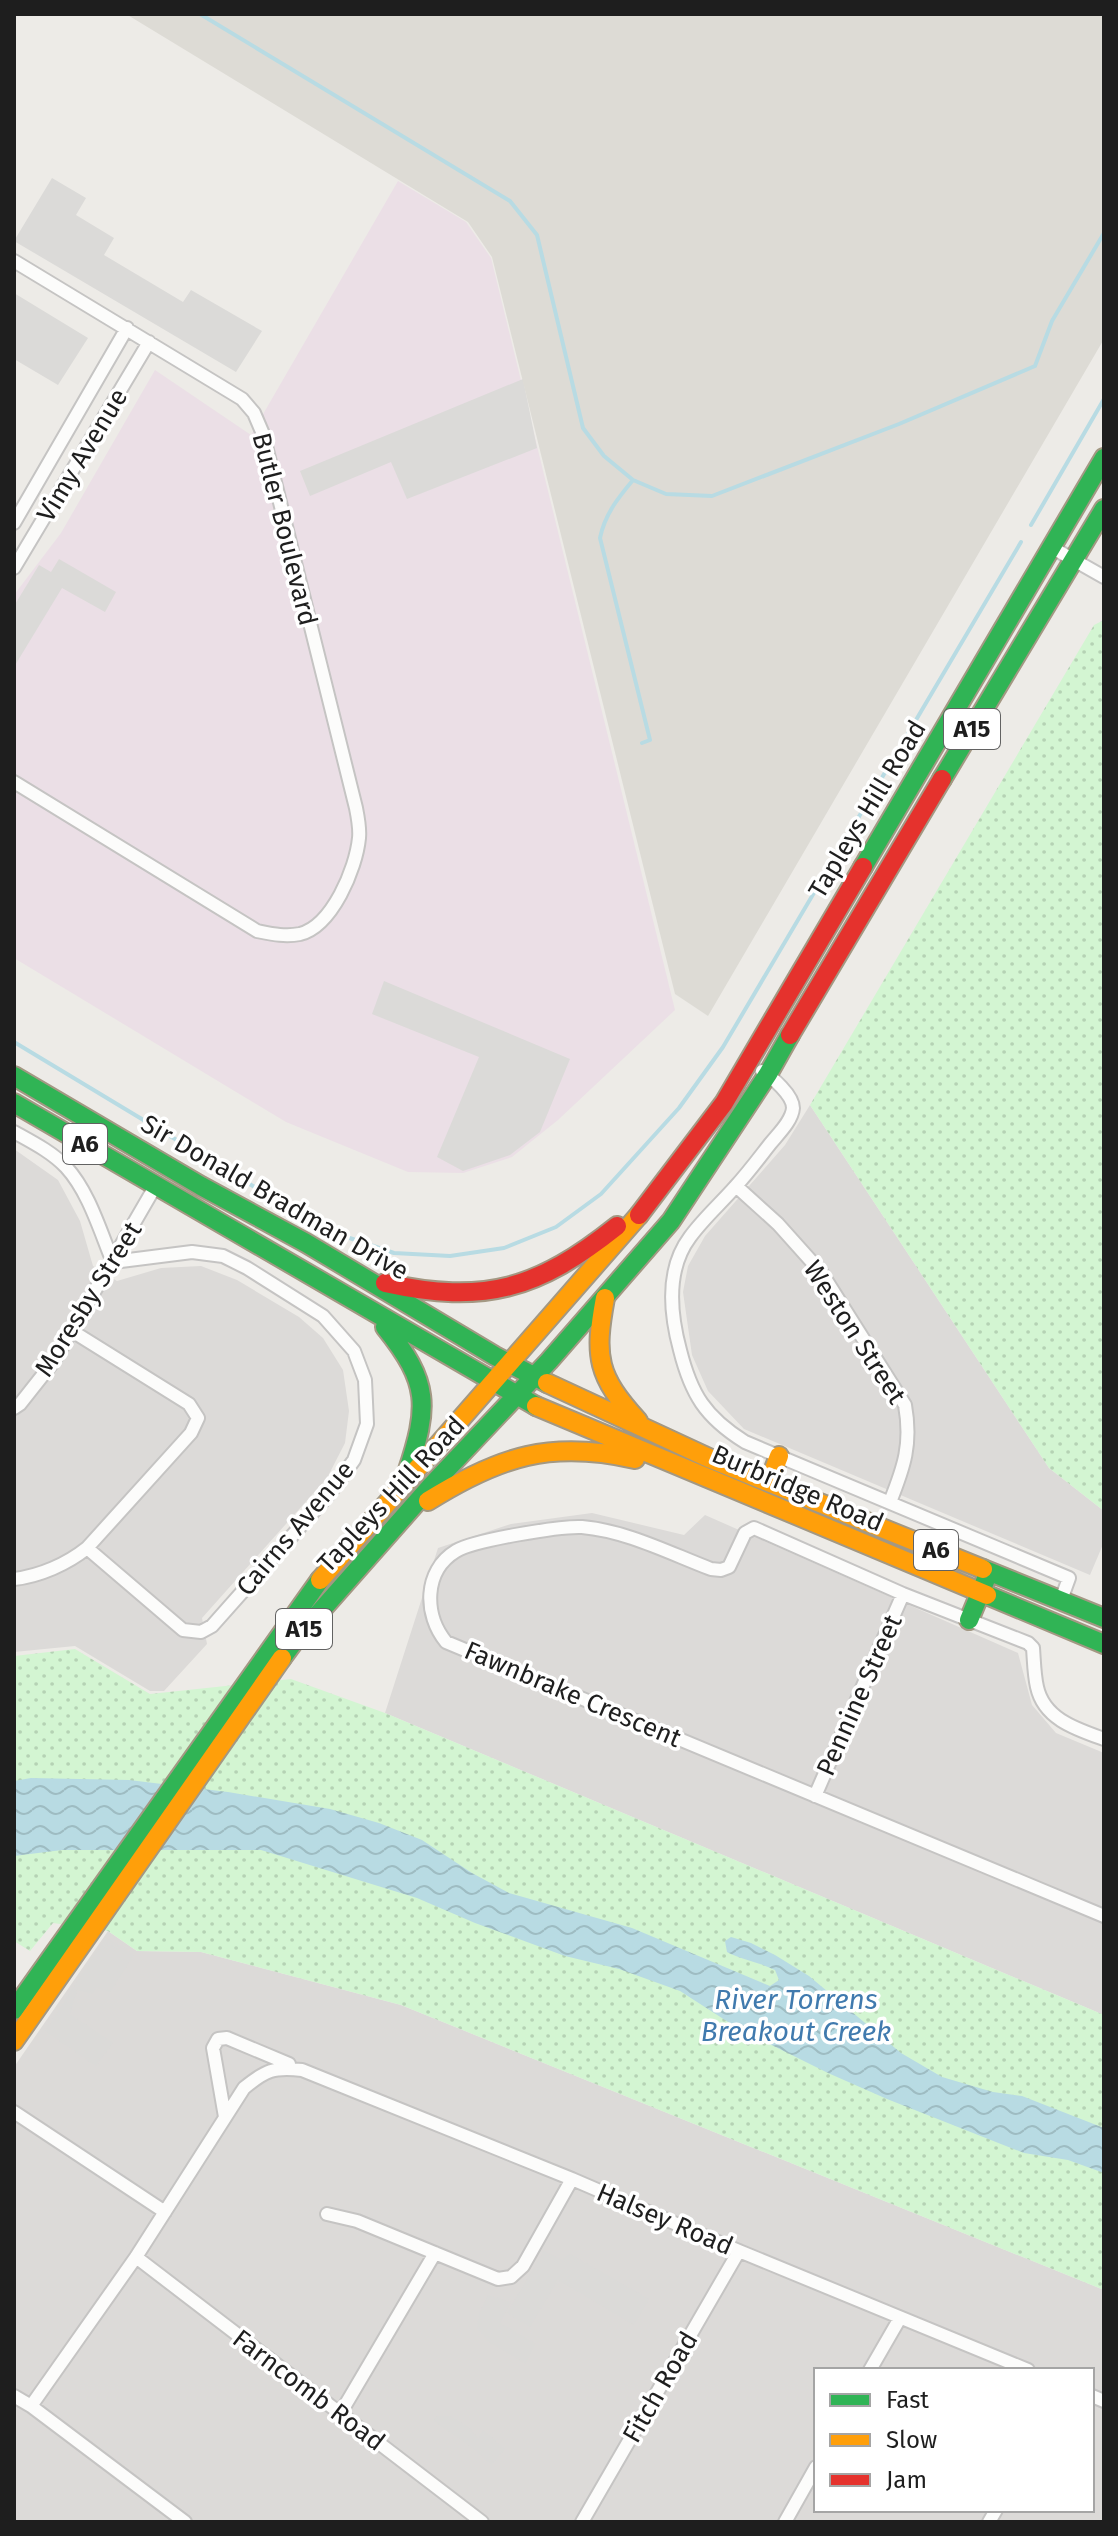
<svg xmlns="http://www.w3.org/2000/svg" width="1118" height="2536" font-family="'Fira Sans',sans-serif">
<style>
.residential{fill:#dcdad8;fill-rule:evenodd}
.industrial{fill:#ebdfe6}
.religious{fill:#dbdad8}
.airport{fill:#dddbd5}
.park{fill:url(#park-dots)}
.water{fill:url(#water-waves)}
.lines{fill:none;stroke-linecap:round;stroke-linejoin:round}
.stream{stroke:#b8dbe3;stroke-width:4}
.street-casing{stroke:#c5c4c3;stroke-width:16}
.fast-casing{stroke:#a39883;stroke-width:22}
.slow-casing{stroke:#a39883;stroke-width:22}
.jam-casing{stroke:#a39883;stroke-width:22}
.street{stroke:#fcfcfb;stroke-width:12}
.fast{stroke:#30b455;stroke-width:18}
.slow{stroke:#ff9f0a;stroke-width:18}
.jam{stroke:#e5322d;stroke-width:18}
.labels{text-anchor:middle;stroke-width:7;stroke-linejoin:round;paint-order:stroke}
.shield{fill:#fff;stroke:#626262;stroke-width:2}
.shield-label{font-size:24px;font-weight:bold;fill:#1e1e1e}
.street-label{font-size:26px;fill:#1e1e1e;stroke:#fff}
.water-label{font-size:28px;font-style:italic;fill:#407aae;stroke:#fff}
</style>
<defs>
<pattern id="park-dots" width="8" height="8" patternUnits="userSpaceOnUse" patternTransform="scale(2)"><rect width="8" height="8" fill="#d3f5d2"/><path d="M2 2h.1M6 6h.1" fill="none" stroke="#b5d2b4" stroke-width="1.8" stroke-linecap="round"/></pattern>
<pattern id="water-waves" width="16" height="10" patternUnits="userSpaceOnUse" patternTransform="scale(2)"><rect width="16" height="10" fill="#b8dbe3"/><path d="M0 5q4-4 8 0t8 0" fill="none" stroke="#9ebcc2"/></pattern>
</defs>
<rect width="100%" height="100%" fill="#edebe7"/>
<path class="residential" d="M 810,1105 L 1049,1468 L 1104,1511 L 1104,1542 L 1090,1575 L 744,1429 L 708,1391 L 692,1355 L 683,1292 L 688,1266 L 705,1236 L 785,1145 Z
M 14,1149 L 58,1180 L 80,1221 L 93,1266 L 117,1281 L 161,1268 L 201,1266 L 237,1280 L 299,1317 L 323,1338 L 343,1370 L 349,1411 L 345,1443 L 327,1478 L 202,1618 L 207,1644 L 164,1691 L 150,1691 L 75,1646 L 14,1652 Z
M 592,1513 L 684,1535 L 705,1515 L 1018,1653 L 1032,1705 L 1056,1733 L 1104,1753 L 1104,2015 L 385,1713 L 438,1548 L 511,1524 Z
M 108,1931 L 137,1951 L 201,1952 L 401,2005 L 1104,2290 L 1104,2522 L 14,2522 L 14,2067 ZM 816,2370 L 1092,2370 L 1092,2510 L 816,2510 Z"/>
<path class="industrial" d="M 398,181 L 466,222 L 491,258 L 675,1010 L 558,1120 L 512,1157 L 463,1173 L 408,1172 L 286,1122 L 14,958 L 14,595 L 61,533 L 155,370 L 251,435 Z"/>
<path class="religious" d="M 52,178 L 86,198 L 76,215 L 114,238 L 104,255 L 183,302 L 191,290 L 262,331 L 236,372 L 14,241 Z
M 14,293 L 88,338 L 58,385 L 14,359 Z
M 523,379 L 537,448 L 407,499 L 391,462 L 310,496 L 300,471 Z
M 59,559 L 116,592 L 105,612 L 62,588 L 14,667 L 14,606 L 39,565 L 51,572 Z
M 384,981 L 570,1059 L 540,1132 L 510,1155 L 463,1171 L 437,1157 L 479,1057 L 372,1014 Z
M 106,1937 L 134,1955 L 110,1992 L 96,1988 L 93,1994 L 77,1990 L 70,2014 L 113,2043 L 96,2066 L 45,2031 Z
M 544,2251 L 562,2260 L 570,2254 L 649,2299 L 634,2325 L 558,2280 L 530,2327 L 507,2313 Z
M 488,2295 L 511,2302 L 500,2323 L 536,2344 L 526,2364 L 489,2342 L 477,2328 L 479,2314 Z
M 438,2416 L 450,2416 L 471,2429 L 478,2439 L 483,2430 L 505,2449 L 491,2465 L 473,2448 L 433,2420 Z"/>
<path class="airport" d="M 126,14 L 1104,14 L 1104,339 L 708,1016 L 675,994 L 492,257 L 468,222 Z"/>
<path class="park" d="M 1104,620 L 1104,1511 L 1049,1468 L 810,1105 L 1094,625 Z
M 75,1649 L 150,1694 L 291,1679 L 385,1713 L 1104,2015 L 1104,2290 L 401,2005 L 201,1952 L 137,1951 L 108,1931 L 53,1923 L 30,1951 L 14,1941 L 14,1656 Z"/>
<path class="water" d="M 31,1778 L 129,1780 L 228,1792 L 330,1809 L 379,1823 L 422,1840 L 472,1873 L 509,1893 L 632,1928 L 770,1986 L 779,1980 L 775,1970 C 759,1962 742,1960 727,1952 L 725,1941 L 731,1937 L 751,1943 L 775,1955 L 809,1976 L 901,2053 L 942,2077 L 993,2092 L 1022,2096 L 1104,2128 L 1104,2173 L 1068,2160 L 1024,2153 L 887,2099 L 828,2073 L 739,2029 L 680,1991 L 619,1969 L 565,1956 L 475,1923 L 417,1898 L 261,1850 L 62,1850 L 14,1856 L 14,1781 Z"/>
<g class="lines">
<path class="stream" d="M 200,14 L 510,201 L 537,235 L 583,428 L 604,456 L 633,480 L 666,494 L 712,496 L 899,424 L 1035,366 L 1052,321 L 1104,233
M 633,480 C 618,498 605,514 600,538 L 650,740 L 642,743
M 1031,525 L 1104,399
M 14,1042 L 326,1230 L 394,1253 L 450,1256 L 504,1248 L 556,1227 L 601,1194 L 679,1108 L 723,1047 L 1021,542"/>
<defs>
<path id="street" d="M 14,261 L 242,399 L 254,413 L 263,434 L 356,808 C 358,818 360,829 359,838 C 356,869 332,926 300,934 C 285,937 272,934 257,931 L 14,782
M 14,523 L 127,328
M 1051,547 L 1104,577
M 14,568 L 149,342
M 762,1071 C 772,1077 793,1095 793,1108 C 792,1121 778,1134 770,1144 C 759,1158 748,1173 735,1187 C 720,1204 703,1219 690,1237 C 666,1269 670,1313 680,1350 C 691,1394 705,1417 745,1442 L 1069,1578 L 1061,1600
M 14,1132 C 32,1142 52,1152 66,1167 C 89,1192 100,1231 113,1262
M 736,1186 L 778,1224 L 821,1272 L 905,1405 C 912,1444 904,1467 890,1502
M 14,1408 L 20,1404 L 54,1361 L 156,1185
M 87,1548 L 183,1630 L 201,1632 L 212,1626 L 330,1493 L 354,1460 L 367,1424 L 365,1380 L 354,1351 L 323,1316 L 247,1268 L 223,1256 L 192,1252 L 113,1262
M 14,1579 C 40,1576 67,1564 87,1548 L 191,1433 L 198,1418 L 189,1404 L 72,1331
M 1104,1739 C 1076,1729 1044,1719 1037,1687 C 1034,1674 1034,1660 1033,1648 L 1028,1643 L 903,1594 L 754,1528 L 745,1533 L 729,1567 L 721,1570 L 711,1569 C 669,1553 627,1531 582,1527 C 560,1526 475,1540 456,1551 C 423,1571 424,1615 446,1642 L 1104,1916
M 815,1796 L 903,1594
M 14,2112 L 165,2212
M 225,2117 L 213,2048 L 218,2039 L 227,2038 L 289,2064
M 327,2214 L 357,2221 L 498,2279 L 511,2277 L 523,2266 L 572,2179
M 136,2257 L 482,2522
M 870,2370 L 900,2318
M 14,2396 L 31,2406 L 185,2522
M 1092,2396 L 1104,2401
M 31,2406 L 136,2257 L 244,2088 C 266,2070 273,2067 302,2070 L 572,2179 L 739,2251 L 1028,2370
M 340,2414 L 435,2253
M 582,2522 L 739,2251
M 785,2522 L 816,2467
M 989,2522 L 996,2510"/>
<path id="fast" d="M 942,779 L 1104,509
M 863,867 L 1104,458
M 14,1076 L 201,1186 L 306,1243 L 495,1356 L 547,1383
M 14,1103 L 536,1406
M 385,1327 C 430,1383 429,1406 407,1473
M 983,1569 L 1104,1618
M 987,1595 L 1104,1644
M 969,1620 L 986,1579
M 282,1658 L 296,1639 L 431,1486 L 549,1361 L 671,1221 L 768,1074 L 790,1035
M 14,2010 L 320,1580"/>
<path id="slow" d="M 605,1298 C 594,1357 597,1376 638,1421
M 547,1383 L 711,1459 L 983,1569
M 536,1406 L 987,1595
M 769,1482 L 779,1456
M 428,1501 C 500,1456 551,1440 635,1459
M 320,1580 L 639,1215
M 14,2041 L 282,1658"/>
<path id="jam" d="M 790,1035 L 942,779
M 639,1215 L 724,1103 L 863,867
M 385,1283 C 485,1305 538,1289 617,1226"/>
</defs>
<use href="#street" class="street-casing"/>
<use href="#fast" class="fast-casing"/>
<use href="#slow" class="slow-casing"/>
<use href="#jam" class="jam-casing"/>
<use href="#street" class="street"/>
<use href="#fast" class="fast"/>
<use href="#slow" class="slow"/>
<use href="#jam" class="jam"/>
</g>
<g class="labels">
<g class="shield">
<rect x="944" y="709" width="56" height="40" rx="6"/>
<rect x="63" y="1124" width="44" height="40" rx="6"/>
<rect x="914" y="1530" width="44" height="40" rx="6"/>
<rect x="276" y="1609" width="56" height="40" rx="6"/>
</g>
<g class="shield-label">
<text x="972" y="737">A15</text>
<text x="85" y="1152">A6</text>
<text x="936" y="1558">A6</text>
<text x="304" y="1637">A15</text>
</g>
<g class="street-label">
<text transform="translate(82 455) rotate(-59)" y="9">Vimy Avenue</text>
<text transform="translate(285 529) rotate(76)" y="9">Butler Boulevard</text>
<text transform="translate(867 809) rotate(-59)" y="9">Tapleys Hill Road</text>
<text transform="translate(275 1197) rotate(30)" y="9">Sir Donald Bradman Drive</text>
<text transform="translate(88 1299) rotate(-58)" y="9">Moresby Street</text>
<text transform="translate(855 1332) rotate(57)" y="9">Weston Street</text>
<text transform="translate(798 1488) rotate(23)" y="9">Burbridge Road</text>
<text transform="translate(391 1494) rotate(-47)" y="9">Tapleys Hill Road</text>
<text transform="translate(295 1528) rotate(-50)" y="9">Cairns Avenue</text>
<text transform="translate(573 1694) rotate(23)" y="9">Fawnbrake Crescent</text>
<text transform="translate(859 1695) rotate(-66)" y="9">Pennine Street</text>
<text transform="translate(665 2219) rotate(23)" y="9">Halsey Road</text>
<text transform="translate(660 2387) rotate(-60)" y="9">Fitch Road</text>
<text transform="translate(309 2390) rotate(37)" y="9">Farncomb Road</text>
</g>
<g class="water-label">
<text x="796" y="2009">River Torrens<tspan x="796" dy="32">Breakout Creek</tspan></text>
</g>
</g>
<rect width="1118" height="2536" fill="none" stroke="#1e1e1e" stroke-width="32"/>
<rect x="814" y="2368" width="280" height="144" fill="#ffffff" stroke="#a5a5a5" stroke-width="2"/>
<rect x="830" y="2394" width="40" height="12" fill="#30b455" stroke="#a5a5a5" stroke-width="2"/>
<text x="886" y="2408" font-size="24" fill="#1e1e1e">Fast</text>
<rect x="830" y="2434" width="40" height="12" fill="#ff9f0a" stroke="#a5a5a5" stroke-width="2"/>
<text x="886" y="2448" font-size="24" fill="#1e1e1e">Slow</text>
<rect x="830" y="2474" width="40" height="12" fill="#e5322d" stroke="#a5a5a5" stroke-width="2"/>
<text x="886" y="2488" font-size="24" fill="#1e1e1e">Jam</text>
</svg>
